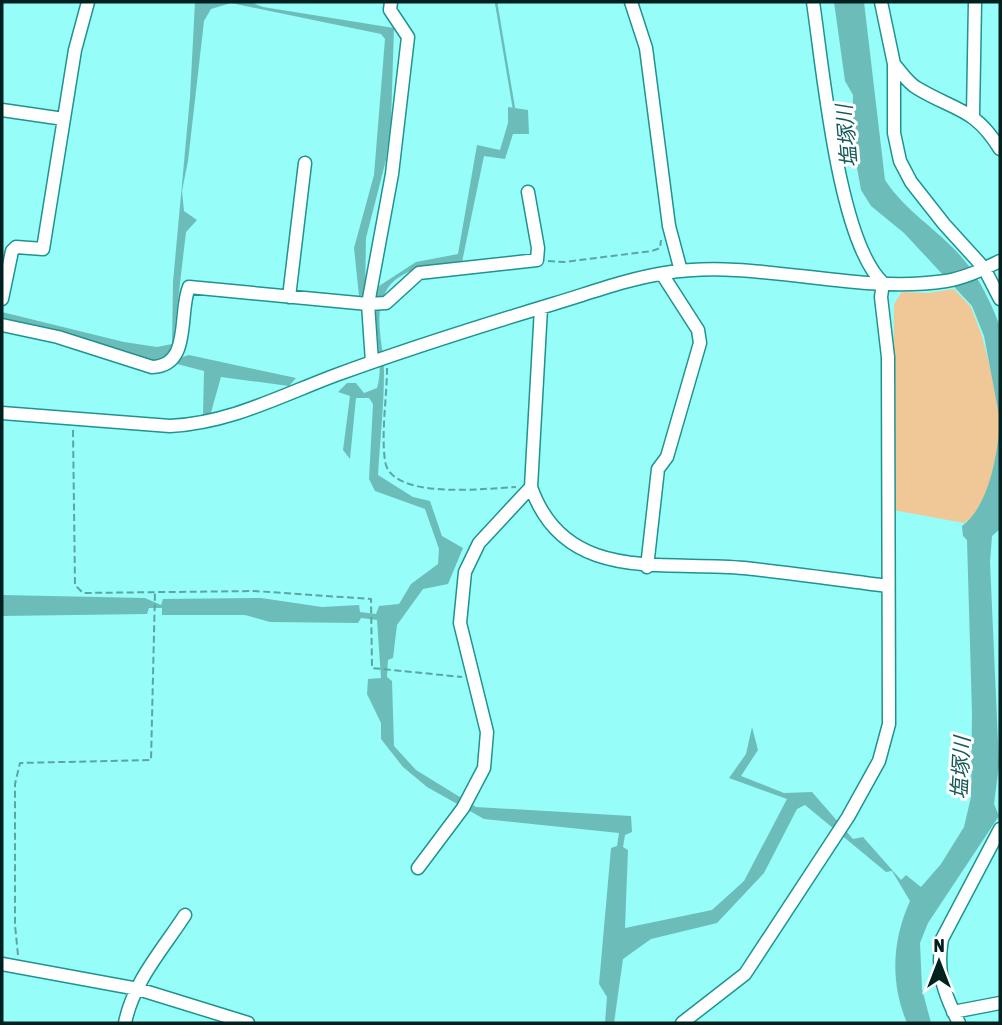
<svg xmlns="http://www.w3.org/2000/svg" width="1002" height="1025" font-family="'Asap Condensed','Noto Sans JP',sans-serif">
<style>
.green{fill:#f0c897}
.water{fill:#6cbdba}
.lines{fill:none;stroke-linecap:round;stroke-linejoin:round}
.stream{stroke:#6cbdba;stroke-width:2.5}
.minor-casing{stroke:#1f9390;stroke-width:15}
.path{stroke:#5ba6a2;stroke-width:2;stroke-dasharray:7 3.5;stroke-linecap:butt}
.minor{stroke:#fff;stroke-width:12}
.labels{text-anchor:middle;stroke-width:6;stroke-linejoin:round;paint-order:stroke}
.water-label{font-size:21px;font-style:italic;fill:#165b59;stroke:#fff}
</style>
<rect width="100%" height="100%" fill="#96fdf8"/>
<path class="green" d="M 954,289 L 971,307 L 982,336 L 991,371 L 1000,386 L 1000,469 L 978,513 L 964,523 L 893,510 L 894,304 L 902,292 L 928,293 Z"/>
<path class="water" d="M 195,2 L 250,2 L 263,7 L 394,28 L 391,121 L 386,160 L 366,238 L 365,295 L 359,296 L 354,248 L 374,175 L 385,39 L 381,34 L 231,3 L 211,9 L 204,21 L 188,161 L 182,191 L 184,211 L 197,220 L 186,232 L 172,352 L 162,362 L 153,362 C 103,347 55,326 3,319 L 2,312 L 124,342 L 157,347 L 172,344 L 173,282 L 190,97 Z
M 834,2 L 864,2 L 885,180 C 907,214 944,233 968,265 C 981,282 993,307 1000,327 L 1000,420 L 984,336 L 972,306 L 904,233 L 871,206 L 861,190 L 852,140 L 853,95 L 845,81 Z
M 508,107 L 528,110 L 529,134 L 513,134 L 505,159 L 484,156 L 462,262 C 437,265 398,266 385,293 C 373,318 384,346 384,372 C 384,406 380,441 378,475 L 413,497 L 430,501 L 442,536 L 463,548 L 448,584 L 423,589 L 397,625 L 393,658 L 388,660 L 387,677 L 392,681 L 394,746 L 416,770 L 476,807 L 631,816 L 632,832 L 625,835 L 623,847 L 628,850 L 625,928 L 712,910 L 744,881 L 787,799 L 729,778 L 746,754 L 752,727 L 758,750 L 741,776 L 784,793 L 812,792 L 853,839 L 863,837 L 901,880 L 906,875 L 921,887 L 941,864 L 964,827 L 971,797 L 972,714 L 967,540 L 963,536 L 962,526 C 989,506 997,456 1000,424 L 1000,529 L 992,536 L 990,562 L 999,765 L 994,804 L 999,816 L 928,923 L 920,943 L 922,989 L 931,1023 L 907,1023 C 890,982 892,941 910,901 L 892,871 L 886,872 L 805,805 L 797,809 L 764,873 L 717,923 L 651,939 L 623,959 L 614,1023 L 605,1023 L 607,997 L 599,984 L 611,848 L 617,846 L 619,833 L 484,819 L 427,787 L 403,767 L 381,739 L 381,723 L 367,694 L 368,679 L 381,678 L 377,620 L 361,618 L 358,623 L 270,622 L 245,615 L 162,615 L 162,608 L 149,608 L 147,614 L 2,616 L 2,595 L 145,598 L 161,605 L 163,599 L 261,598 L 322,607 L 359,605 L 360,612 L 376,614 L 379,606 L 399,604 L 411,584 L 438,564 L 439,549 L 425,509 L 375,491 L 369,479 L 373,404 L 369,398 L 356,398 L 350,459 L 343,450 L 350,396 L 338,392 L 347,383 L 356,383 L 364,393 L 377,388 C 386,358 369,320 379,286 L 416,262 L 458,254 L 477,145 L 500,150 L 508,123 Z
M 189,355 L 296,378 L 289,386 L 221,377 L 210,416 L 203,415 L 204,371 L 177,364 L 179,358 Z"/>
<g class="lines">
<path class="stream" d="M 496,2 L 514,109"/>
<defs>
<path id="minor" d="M 631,2 L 646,48 L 669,226 L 681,271
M 881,2 L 894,64 L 894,133 L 900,161 L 911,182 L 944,224 L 984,268 L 1000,299
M 894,64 C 901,72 908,83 917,88 C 955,111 974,107 1000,149
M 2,110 L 64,119
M 973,115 L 975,2
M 289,297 L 305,163
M 2,299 L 12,251 L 16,247 L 43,249 L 75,50 L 88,2
M 541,308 L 531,487 C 565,585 665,560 744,568 C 792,573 840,580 888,586
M 2,325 L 58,337 L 152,367 C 192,366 178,313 189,287 L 368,304 L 386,303 L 419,273 L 537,260 L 538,248 L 528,192
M 372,362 L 368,304 L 392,174 L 408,37 L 390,10 L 391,2
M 2,413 L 170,426 C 230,423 280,396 336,375 C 407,349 480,326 553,304 C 590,293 627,279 665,273 C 758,258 853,295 946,281 C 965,278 983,269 1000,261
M 647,567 L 658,469 L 667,457 L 700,343 L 698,330 L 662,274
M 418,868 L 463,808 L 484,768 L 487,732 L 460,623 L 465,572 L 479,543 L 531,487
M 2,964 L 138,989 L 248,1023
M 953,1012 L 1000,1003
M 125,1023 C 133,982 163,949 185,915
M 682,1023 L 745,974 L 848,817 L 879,761 L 889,724 L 888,357 L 881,297 L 883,283 C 838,241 823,68 813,2
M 959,1023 C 944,994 936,972 942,939 L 1000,829"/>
</defs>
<use href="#minor" class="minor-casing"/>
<path class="path" d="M 548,261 L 564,262 L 652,251 L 660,248 L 661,240
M 387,368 C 387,397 381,431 385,461 C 391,501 488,488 516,487
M 73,430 L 75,585 L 83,593 L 254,591 L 371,599 L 372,668 L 462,677
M 18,955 L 15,925 L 15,784 L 20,763 L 151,760 L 155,592"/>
<use href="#minor" class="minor"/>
</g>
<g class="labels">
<g class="water-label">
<text transform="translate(847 136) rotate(-95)" y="7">塩塚川</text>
<text transform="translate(961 768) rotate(-87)" y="7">塩塚川</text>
</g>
</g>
<rect width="1002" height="1025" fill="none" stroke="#002120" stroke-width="7"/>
<g transform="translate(939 962)" stroke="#ffffff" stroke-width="5" paint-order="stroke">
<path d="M0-5L12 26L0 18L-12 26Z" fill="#002120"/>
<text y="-10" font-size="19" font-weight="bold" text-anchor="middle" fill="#002120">N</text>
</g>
</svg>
